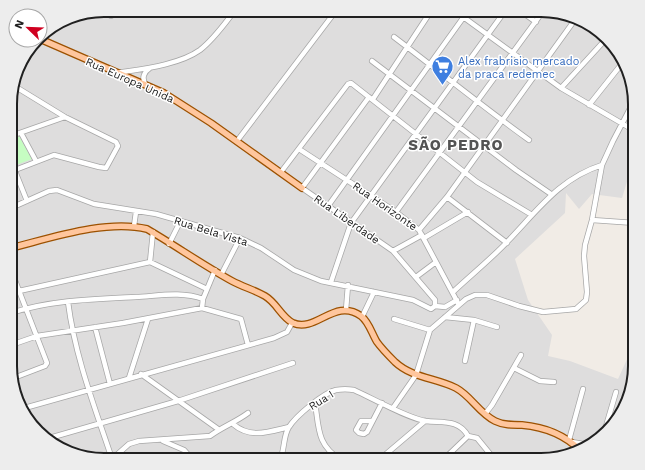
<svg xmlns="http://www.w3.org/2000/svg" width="645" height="470" font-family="'Work Sans',sans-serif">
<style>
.residential{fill:#dedddd}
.park{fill:#c6fdc2}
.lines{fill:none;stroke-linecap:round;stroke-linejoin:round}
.minor-casing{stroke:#a7a7a7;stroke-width:6}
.major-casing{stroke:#9c5100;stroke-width:8}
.minor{stroke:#fff;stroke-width:4.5}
.major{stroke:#ffc69d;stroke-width:5.5}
.labels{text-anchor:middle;stroke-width:3;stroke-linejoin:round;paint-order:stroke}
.shop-label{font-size:11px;fill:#366cbe;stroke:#fff;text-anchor:start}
.street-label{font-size:11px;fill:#202020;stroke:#fff}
.district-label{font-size:15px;font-weight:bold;letter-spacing:1px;fill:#535353;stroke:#fff}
.rim{fill:none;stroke:#202020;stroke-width:2}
</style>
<rect width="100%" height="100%" fill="#f1ece6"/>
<path class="residential" d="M 547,10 L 598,30 L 625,62 L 635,98 L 635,162 L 633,162 L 622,198 L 592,194 L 579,209 L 566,193 L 565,213 L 515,259 L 528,300 L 552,335 L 548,356 L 570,361 L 618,379 L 629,355 L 635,354 L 635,372 L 615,423 L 582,450 L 541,460 L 98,460 L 47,440 L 23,413 L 11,378 L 11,92 L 23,57 L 37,40 L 40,40 L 42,33 L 74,15 Z"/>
<path class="park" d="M 19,136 L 32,159 L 16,165 L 11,152 L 11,139 Z"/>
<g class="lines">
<defs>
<path id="minor" d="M 519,10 L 536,22
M 455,11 L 561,88 L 635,131
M 111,16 L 111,15
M 595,28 L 602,33
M 394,37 C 439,71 483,107 529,140
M 372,61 L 516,170 L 551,194
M 117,73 C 142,69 179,65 200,50 C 213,40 223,26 233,13
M 146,85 C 141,78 144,72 150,68
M 561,88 L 606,39
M 373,99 L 431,11
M 589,105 L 624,61
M 11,107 L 19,74 L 37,40
M 21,133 L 36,161
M 11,136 L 65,117
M 237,141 L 335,12
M 299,149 L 396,212 L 419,230 L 459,305
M 11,161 L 27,201
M 15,170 L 54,155 L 99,167 L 106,168 L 118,146 L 116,142 L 65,117 L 16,87
M 281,172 L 348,84 L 351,83 L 477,182 L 532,215
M 447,197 L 507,243
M 328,206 L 468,11
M 11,208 L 49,191 L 57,190 L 94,204 L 156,214 L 240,238 L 261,248 L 294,270 L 321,281 L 413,300 L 431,309 L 435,306 L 435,300 L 393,251 L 302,188 L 369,97
M 396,212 L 544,10
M 592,220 L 635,223
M 134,226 L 136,212
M 419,230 L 447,197 L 574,21
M 424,238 L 468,212
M 169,244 L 180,222
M 393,251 L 422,235
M 150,262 L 153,232
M 11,270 L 47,363 L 45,366 L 11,379
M 221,275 L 240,238
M 416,277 L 436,262
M 331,282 L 351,223 L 505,11
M 19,291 L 150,262 L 207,289
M 453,292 C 471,275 491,259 508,241 C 537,211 560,178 602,165
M 68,302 C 75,357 95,408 112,459
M 435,306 L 445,307 L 457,300
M 202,308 L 203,299 L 215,270
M 346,310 L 348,285
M 11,313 C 50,300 95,299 136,297 C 158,296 181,291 203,299
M 362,317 L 374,292
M 445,317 L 474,320 L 497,327
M 394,319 L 430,330
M 95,327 L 110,384
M 11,345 L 37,336 L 123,323 L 202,308 L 241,319 L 248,345
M 465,361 L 474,320
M 514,368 L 540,381 L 554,382
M 141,374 L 218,429
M 129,378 L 148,319
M 315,402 C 319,429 317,445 341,460
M 393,408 L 416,375 L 430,330 L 466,299 L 475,295 L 487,295 L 519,306 L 543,312 L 576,309 L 586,300 L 587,292 L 584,256 L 585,245 L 592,220 L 602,165 L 613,141 L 635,99
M 21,409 L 274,338 L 287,332 L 292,323
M 485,414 L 492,405 L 521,355
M 372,421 L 361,421 L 356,430 L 359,433 L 364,434 L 367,432 L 382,403
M 233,424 C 250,439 268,432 289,427
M 604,433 L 616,392
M 468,436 L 477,438 L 495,460
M 46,439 L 178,401 L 293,363
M 569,440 L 583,389
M 163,441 L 184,450 L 193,460
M 572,442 L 589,445
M 282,456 L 287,460
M 111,460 L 129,444 L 139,441 L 210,436 C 222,427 236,422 248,413
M 280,460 C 285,449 283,436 289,427 C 296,416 323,393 336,390 C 342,389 348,389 354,390 C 372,398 409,419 426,421 C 442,423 459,419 468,436
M 379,460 L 425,421
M 443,460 L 468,436"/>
<path id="major" d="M 40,39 L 164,93 L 211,123 L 302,188
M 11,248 C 51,238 106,219 147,229 C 176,246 203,265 232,281 C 243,287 255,290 265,296 C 277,303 281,317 293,323 C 316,333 335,297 361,316 C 369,322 372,334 377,342 C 382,349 389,356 395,362 C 412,378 436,378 456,388 C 471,396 479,413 495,421 C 503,425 512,425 522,425 C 545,427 564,434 581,451"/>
</defs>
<use href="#minor" class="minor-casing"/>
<use href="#major" class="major-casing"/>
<use href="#minor" class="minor"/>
<use href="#major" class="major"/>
</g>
<defs>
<symbol id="supermarket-pin" viewBox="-11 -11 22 30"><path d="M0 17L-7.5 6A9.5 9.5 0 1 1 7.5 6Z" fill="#3f7fe0" stroke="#fff"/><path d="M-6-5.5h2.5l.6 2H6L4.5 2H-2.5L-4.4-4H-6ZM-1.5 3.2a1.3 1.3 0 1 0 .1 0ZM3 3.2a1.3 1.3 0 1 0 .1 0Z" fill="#fff"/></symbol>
</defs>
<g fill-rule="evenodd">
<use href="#supermarket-pin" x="430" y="54" width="25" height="34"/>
</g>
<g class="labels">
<g class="shop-label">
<text x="458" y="65">Alex frabrisio mercado<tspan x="458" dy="13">da praca redemec</tspan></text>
</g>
<g class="street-label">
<text transform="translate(130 80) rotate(24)" y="4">Rua Europa Unida</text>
<text transform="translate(385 206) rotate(35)" y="4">Rua Horizonte</text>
<text transform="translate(347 219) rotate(35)" y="4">Rua Liberdade</text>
<text transform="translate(211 231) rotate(17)" y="4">Rua Bela Vista</text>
<text transform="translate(321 400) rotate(-32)" y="4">Rua I</text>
</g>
<g class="district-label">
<text x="456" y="150">SÃO PEDRO</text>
</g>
</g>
<path d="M0 0H645V470H0ZM104 17H541A87 87 0 0 1 628 104V366A87 87 0 0 1 541 453H104A87 87 0 0 1 17 366V104A87 87 0 0 1 104 17Z" fill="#ededed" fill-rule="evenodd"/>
<path class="rim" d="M104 17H541A87 87 0 0 1 628 104V366A87 87 0 0 1 541 453H104A87 87 0 0 1 17 366V104A87 87 0 0 1 104 17Z"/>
<g transform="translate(28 28) rotate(293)"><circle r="19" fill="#ffffff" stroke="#a6a6a6"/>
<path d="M0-3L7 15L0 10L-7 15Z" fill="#d00020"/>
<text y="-6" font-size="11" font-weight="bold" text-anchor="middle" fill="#202020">N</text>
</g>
</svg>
